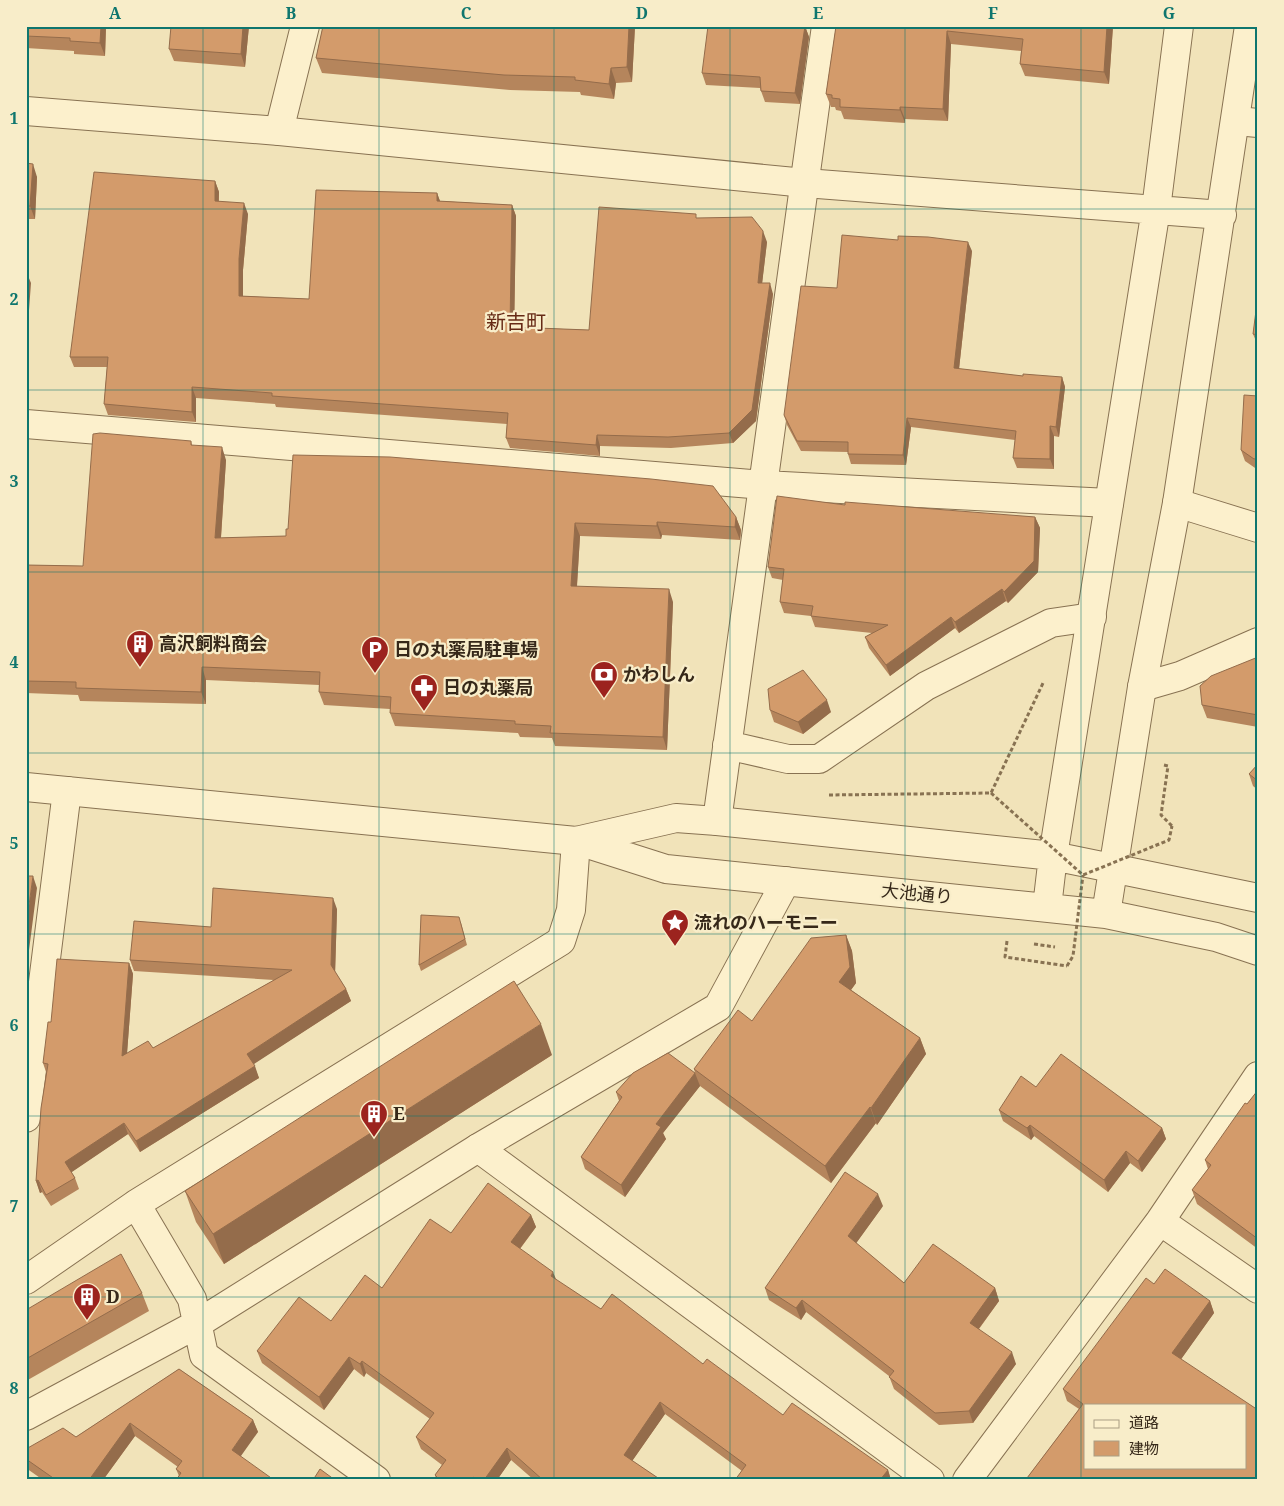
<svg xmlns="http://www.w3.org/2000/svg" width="1284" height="1506" font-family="'Noto Serif','Noto Sans JP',serif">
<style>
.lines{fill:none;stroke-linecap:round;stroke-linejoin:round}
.minor-casing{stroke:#887252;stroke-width:30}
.tertiary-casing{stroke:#887252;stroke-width:30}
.path{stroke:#887252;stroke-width:3;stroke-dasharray:4 2.5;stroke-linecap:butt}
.minor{stroke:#fcf0cc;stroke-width:28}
.tertiary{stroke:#fcf0cc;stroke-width:28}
.path-bridge{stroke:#887252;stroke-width:3;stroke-dasharray:4 2.5;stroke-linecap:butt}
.wall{fill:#b5855c}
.shaded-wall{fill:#946c4b}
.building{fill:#d39b6b;stroke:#946c4b;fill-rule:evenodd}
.grid{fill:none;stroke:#0f766e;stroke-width:1;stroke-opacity:0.55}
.labels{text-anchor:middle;stroke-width:4.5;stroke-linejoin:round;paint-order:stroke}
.poi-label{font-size:18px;font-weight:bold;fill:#362819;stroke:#f8edc9;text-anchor:start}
.street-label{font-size:18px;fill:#362819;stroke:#f8edc9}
.quarter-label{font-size:20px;fill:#662a15;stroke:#f8edc9}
.neatline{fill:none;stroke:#0f766e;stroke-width:2}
.grid-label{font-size:16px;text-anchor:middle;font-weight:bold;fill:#0f766e}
</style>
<rect width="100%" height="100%" fill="#f1e3b9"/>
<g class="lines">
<defs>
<path id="minor" d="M 1237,121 L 1258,123
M 279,131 L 305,26
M 26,424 L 764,485 L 1109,503
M 1177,503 L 1258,528
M 1142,687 L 1180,676 L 1258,642
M 727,745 L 788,759 L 819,759 L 926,686 L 1051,623 L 1092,617
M 717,821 L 826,26
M 26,1118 L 67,791
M 136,1204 L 192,1299 L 204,1355 L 376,1480
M 1160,1221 L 1258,1289
M 26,1280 L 136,1204 L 561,941 L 571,910 L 576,841
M 26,1416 L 197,1324 L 478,1148 L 718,1007 L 786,881
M 967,1480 L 1160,1221 L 1258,1076"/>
<path id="tertiary" d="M 26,111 L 279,131 L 805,183 L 1222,215
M 26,787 L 576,841 L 676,818 L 717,821 L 1053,856 L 1258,898
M 578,841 L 666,869 L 1106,914 L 1216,937 L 1258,951
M 1047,907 L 1053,856 L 1156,209 L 1179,26
M 1106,914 L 1142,687 L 1177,503 L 1249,26
M 478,1148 L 930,1480"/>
</defs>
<use href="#minor" class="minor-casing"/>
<use href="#tertiary" class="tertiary-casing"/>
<path class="path" d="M 1164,765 L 1168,766 L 1161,815 L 1172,826
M 829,795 L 991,793 L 1044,681
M 1007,941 L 1005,957 L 1067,966
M 1034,944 L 1055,947"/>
<use href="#minor" class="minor"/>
<use href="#tertiary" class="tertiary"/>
<path class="path-bridge" d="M 991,793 L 1083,875 L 1169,840 L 1172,826
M 1067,966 L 1073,956 L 1083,875"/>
</g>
<path class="wall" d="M 26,26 L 106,26 L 105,56 L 74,54 L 74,51 L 26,48 Z
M 249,26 L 245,67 L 174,61 L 169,49 Z
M 323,26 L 635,26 L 632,82 L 616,83 L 614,99 L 581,95 L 580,92 L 510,90 L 322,73 L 316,58 Z
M 805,26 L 809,37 L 800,104 L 765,102 L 760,88 L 706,85 L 702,73 Z
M 836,26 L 1113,26 L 1109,84 L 1025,76 L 1020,64 L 1021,51 L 951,44 L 948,121 L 905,119 L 905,123 L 844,119 L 841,111 L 836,110 L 835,107 L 831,107 L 826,94 Z
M 26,163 L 37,177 L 35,219 L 26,219 Z
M 215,181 L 219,192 L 219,201 L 248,214 L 243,270 L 243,296 L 309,299 L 437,193 L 440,201 L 512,205 L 516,216 L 514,327 L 589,330 L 697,218 L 767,242 L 762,283 L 773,294 L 756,421 L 733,443 L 671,448 L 600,446 L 600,456 L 510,448 L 506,438 L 507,424 L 276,407 L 275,404 L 196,398 L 196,422 L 108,415 L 104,404 L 107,367 L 74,367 L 70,357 Z
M 972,251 L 959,369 L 1023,376 L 1062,377 L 1065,387 L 1059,437 L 1054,436 L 1054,469 L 1017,468 L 1013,458 L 1015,440 L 911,427 L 906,465 L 851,464 L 848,454 L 848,452 L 801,451 L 787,425 L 784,415 L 837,288 Z
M 1258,295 L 1258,346 L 1253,334 Z
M 1258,396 L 1258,470 L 1245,461 L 1241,450 Z
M 191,441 L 192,445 L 226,460 L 221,538 L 286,536 L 286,529 L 736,517 L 741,530 L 740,540 L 662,535 L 661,539 L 580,536 L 577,587 L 673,602 L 667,750 L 555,746 L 552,738 L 520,737 L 518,733 L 395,726 L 390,713 L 390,709 L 324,705 L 319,692 L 319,685 L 206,680 L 206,704 L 80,701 L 78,695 L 26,693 L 26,565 L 83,566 Z
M 845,505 L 1035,517 L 1040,528 L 1038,572 L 1008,603 L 1006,601 L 959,633 L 955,628 L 890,676 L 869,648 L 865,637 L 872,633 L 815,627 L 811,616 L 784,613 L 780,602 L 783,580 L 772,578 L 768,567 Z
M 1258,657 L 1258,727 L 1207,718 L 1202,705 Z
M 770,710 L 831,712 L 803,734 L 774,722 Z
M 1258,764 L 1258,790 L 1253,786 L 1249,774 Z
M 337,909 L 335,972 L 346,989 L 351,1001 L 253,1064 L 259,1078 L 140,1152 L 128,1134 L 71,1172 L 75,1178 L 79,1189 L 51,1206 L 42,1192 L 40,1193 L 36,1181 L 46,1072 L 43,1063 L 51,1022 L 129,963 L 133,974 L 127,1053 L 153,1048 L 274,980 L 134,971 L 130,960 L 211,927 Z
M 461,923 L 467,945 L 421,971 L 419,965 Z
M 846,935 L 852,951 L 856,983 L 851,990 L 920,1038 L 926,1054 L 877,1125 L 876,1123 L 831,1183 L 700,1086 L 663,1133 L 666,1139 L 625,1197 L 585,1169 L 581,1157 L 619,1101 L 616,1092 L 695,1073 L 694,1069 L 752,1021 Z
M 552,1055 L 224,1264 L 196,1222 L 185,1191 Z
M 1036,1087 L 1162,1128 L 1166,1139 L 1142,1172 L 1130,1163 L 1108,1192 L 1034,1136 L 1031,1140 L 1003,1121 L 999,1110 Z
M 1258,1090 L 1258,1249 L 1197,1204 L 1192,1190 L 1208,1169 L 1205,1160 Z
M 883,1206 L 856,1243 L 904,1283 L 995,1288 L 999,1301 L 979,1329 L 1016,1364 L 973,1423 L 939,1425 L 894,1389 L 889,1376 L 806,1312 L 801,1320 L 769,1300 L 765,1288 Z
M 531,1215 L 536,1227 L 520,1249 L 556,1280 L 601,1309 L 703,1364 L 783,1415 L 888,1470 L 891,1480 L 735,1480 L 742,1471 L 665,1414 L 632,1461 L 661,1480 L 534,1480 L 511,1460 L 497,1480 L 436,1480 L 435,1475 L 442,1465 L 421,1449 L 416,1437 L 430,1419 L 366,1373 L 364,1377 L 354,1369 L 324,1410 L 262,1363 L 257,1351 L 331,1321 L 382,1288 L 451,1233 Z
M 1154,1284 L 1210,1301 L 1214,1313 L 1181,1359 L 1258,1480 L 1028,1480 L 1027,1478 L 1079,1409 L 1067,1401 L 1063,1389 Z
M 142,1293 L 149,1311 L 26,1381 L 26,1310 Z
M 179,1369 L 253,1420 L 258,1432 L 179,1476 L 176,1469 L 178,1467 L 135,1436 L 103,1480 L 43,1480 L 26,1468 L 26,1449 L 76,1437 Z"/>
<path class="shaded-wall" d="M 101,26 L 106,26 L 105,56 L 100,43 Z
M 243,26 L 249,26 L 245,67 L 241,54 Z
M 629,26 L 635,26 L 632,82 L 627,67 Z
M 805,26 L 809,37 L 800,104 L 795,93 Z
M 1107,26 L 1113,26 L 1109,84 L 1104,72 Z
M 947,31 L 951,44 L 948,121 L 943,109 Z
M 611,68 L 616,83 L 614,99 L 609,84 Z
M 900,107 L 905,119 L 905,123 L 900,110 Z
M 33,164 L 37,177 L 35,219 L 30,206 Z
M 215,181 L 219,192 L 218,212 L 215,201 Z
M 437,193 L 441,204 L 437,201 Z
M 244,203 L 248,214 L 243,270 L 243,307 L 239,296 L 239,259 Z
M 512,205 L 516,216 L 514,338 L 510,327 Z
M 763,231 L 767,242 L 761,293 L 758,283 Z
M 968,242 L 972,251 L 958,378 L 954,368 Z
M 26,271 L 31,283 L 26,351 Z
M 770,283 L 773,294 L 756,421 L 733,443 L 729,433 Z
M 1062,377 L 1065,387 L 1059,437 L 1056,427 Z
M 192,387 L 196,398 L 196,422 L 192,412 Z
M 907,418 L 911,427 L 906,465 L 903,455 Z
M 1050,426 L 1054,436 L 1054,469 L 1050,459 Z
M 597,435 L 600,446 L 600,456 L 596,445 Z
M 222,447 L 226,460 L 220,551 L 215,538 Z
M 736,517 L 741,530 L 740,540 L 735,527 Z
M 1035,517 L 1040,528 L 1038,572 L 1008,603 L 1004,592 Z
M 657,522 L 662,535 L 661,539 L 657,526 Z
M 575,523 L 580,536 L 576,599 L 571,586 Z
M 669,589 L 673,602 L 667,750 L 663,737 Z
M 1002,589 L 1006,601 L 959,633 L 955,622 Z
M 951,617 L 955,628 L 890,676 L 886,665 Z
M 202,667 L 206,680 L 206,704 L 201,692 Z
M 827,700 L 831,712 L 803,734 L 798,722 Z
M 33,876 L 37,888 L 28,958 L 26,954 L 26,927 Z
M 333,898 L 337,909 L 335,976 L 331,965 Z
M 846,935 L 852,951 L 856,983 L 845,998 L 839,982 Z
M 129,963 L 133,974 L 126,1067 L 122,1056 Z
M 346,989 L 351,1001 L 251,1066 L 247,1054 Z
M 541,1024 L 552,1055 L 224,1264 L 213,1234 Z
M 920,1038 L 926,1054 L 877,1125 L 871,1108 Z
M 255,1066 L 259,1078 L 140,1152 L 136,1141 Z
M 695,1073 L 700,1086 L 663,1133 L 666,1139 L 625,1197 L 621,1185 L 656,1124 Z
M 870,1107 L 876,1123 L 831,1183 L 825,1166 Z
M 124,1123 L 128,1134 L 69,1174 L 65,1162 Z
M 1030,1125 L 1034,1136 L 1031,1140 L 1027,1128 Z
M 1162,1128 L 1166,1139 L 1142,1172 L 1138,1161 Z
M 1126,1151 L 1130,1163 L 1108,1192 L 1104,1180 Z
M 38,1180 L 42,1192 L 40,1193 L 36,1181 Z
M 878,1194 L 883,1206 L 852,1249 L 848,1236 Z
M 531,1215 L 536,1227 L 515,1255 L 511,1242 Z
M 553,1272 L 558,1284 L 551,1276 Z
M 995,1288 L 999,1301 L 974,1335 L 970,1323 Z
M 802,1300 L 806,1312 L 801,1320 L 796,1308 Z
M 1210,1301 L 1214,1313 L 1177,1365 L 1172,1353 Z
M 1012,1352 L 1016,1364 L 973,1423 L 969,1411 Z
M 349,1357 L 354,1369 L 324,1410 L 319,1397 Z
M 362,1361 L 366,1373 L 364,1377 L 360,1364 Z
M 660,1402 L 665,1414 L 628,1467 L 624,1455 Z
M 253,1420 L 258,1432 L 236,1463 L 232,1450 Z
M 130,1423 L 135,1436 L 103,1480 L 89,1480 Z
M 507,1448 L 511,1460 L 497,1480 L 484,1480 Z
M 888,1470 L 891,1480 L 880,1480 Z"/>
<path class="building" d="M 26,26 L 101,26 L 100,43 L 70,41 L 70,38 L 26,36 Z
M 171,26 L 243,26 L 241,54 L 169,49 Z
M 323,26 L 629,26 L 627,67 L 611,68 L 609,84 L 575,80 L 575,77 L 504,75 L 316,58 Z
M 708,26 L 805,26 L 795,93 L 761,91 L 760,77 L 702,73 Z
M 836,26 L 1107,26 L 1104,72 L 1020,64 L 1023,39 L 947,31 L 943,109 L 900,107 L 900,110 L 840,107 L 840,99 L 832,98 L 832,95 L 826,94 Z
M 26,163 L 33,164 L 30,206 L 26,206 Z
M 94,172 L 215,181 L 215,201 L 244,203 L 239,259 L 239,296 L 309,299 L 316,190 L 437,193 L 437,201 L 512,205 L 510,327 L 589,330 L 599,207 L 696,214 L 696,218 L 752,217 L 763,231 L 758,283 L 770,283 L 752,410 L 729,433 L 668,437 L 597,435 L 596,445 L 506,438 L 508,413 L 272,396 L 272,393 L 192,387 L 192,412 L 104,404 L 108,357 L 70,357 Z
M 842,235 L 898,240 L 898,236 L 928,237 L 968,242 L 954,368 L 1023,376 L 1023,374 L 1062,377 L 1056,427 L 1050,426 L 1050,459 L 1013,458 L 1016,431 L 907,418 L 903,455 L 848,454 L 848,442 L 797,441 L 784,415 L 801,286 L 837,288 Z
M 1258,295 L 1258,335 L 1253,334 Z
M 1244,395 L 1258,396 L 1258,458 L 1254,459 L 1241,450 Z
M 100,433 L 191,441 L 191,445 L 222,447 L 215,538 L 286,536 L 286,529 L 288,529 L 293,455 L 390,457 L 651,479 L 713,486 L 736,517 L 735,527 L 657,522 L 657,526 L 575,523 L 571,586 L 669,589 L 663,737 L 550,733 L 551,726 L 515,724 L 515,721 L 390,713 L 391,697 L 319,692 L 320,672 L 202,667 L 201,692 L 76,688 L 76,682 L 26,681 L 26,565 L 83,566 L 93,434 Z
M 777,496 L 845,505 L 845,502 L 1035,517 L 1034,561 L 1004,592 L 1002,589 L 955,622 L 951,617 L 886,665 L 865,637 L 888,625 L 811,616 L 813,606 L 780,602 L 784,569 L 768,567 Z
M 1258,657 L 1258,715 L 1202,705 L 1200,686 L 1211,676 Z
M 803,670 L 827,700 L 798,722 L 770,710 L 768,689 Z
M 1258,764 L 1258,781 L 1249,774 Z
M 26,876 L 33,876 L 26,927 Z
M 213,888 L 333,898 L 331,965 L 346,989 L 247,1054 L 255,1066 L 136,1141 L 124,1123 L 65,1162 L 75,1178 L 46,1195 L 38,1180 L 36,1181 L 41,1108 L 48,1064 L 43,1063 L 48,1022 L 51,1022 L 57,959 L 129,963 L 122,1056 L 148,1041 L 153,1048 L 292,970 L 130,960 L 134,921 L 211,927 Z
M 421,915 L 459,917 L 465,939 L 419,965 Z
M 846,935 L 850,967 L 839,982 L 920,1038 L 871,1108 L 870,1107 L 825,1166 L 694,1069 L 738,1010 L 752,1021 L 811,938 Z
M 514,981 L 541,1024 L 213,1234 L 185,1191 Z
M 668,1053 L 695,1073 L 656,1124 L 661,1127 L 621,1185 L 581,1157 L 622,1097 L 616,1092 L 633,1073 Z
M 1061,1054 L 1162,1128 L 1138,1161 L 1126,1151 L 1104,1180 L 1030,1125 L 1027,1128 L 999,1110 L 1021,1076 L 1036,1087 Z
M 1258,1090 L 1258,1239 L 1192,1190 L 1211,1165 L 1205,1160 L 1245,1103 L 1247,1104 Z
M 845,1172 L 878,1194 L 848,1236 L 904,1283 L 933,1244 L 995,1288 L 970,1323 L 1012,1352 L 969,1411 L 935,1413 L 889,1377 L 894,1371 L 802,1300 L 796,1308 L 765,1288 Z
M 488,1183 L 531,1215 L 511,1242 L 553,1272 L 551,1276 L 601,1309 L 612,1294 L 703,1364 L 707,1359 L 783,1415 L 792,1403 L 888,1470 L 880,1480 L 735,1480 L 746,1465 L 660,1402 L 624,1455 L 661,1480 L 543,1480 L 507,1448 L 484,1480 L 477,1480 L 473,1477 L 472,1480 L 440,1480 L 435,1475 L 446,1460 L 416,1437 L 434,1413 L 362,1361 L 360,1364 L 349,1357 L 319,1397 L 257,1351 L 299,1297 L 331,1321 L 365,1275 L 382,1288 L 430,1219 L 451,1233 Z
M 121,1254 L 142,1293 L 26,1359 L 26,1310 Z
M 1165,1269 L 1210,1301 L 1172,1353 L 1258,1410 L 1258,1480 L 1030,1480 L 1027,1478 L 1083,1404 L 1063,1389 L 1146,1278 L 1154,1284 ZM 1085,1405 L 1245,1405 L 1245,1467 L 1085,1467 Z
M 179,1369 L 253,1420 L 232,1450 L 274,1480 L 176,1480 L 181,1473 L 176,1469 L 182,1461 L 130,1423 L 89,1480 L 56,1480 L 26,1459 L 26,1449 L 63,1428 L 76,1437 Z
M 320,1469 L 335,1480 L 313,1480 Z"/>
<path class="grid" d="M 203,26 L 203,1480M 379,26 L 379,1480M 554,26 L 554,1480M 730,26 L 730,1480M 905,26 L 905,1480M 1081,26 L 1081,1480M 26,209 L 1258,209M 26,390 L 1258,390M 26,572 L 1258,572M 26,753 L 1258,753M 26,934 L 1258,934M 26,1116 L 1258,1116M 26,1297 L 1258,1297"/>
<defs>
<symbol id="building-pin" viewBox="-11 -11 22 30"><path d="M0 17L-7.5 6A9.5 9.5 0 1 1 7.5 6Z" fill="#9c231e" stroke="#f8edc9"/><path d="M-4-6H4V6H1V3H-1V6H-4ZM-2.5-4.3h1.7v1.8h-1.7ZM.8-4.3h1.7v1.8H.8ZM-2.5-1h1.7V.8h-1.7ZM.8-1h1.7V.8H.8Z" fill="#fff"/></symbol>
<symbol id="parking-pin" viewBox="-11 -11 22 30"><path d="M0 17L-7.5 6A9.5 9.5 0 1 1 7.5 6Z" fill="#9c231e" stroke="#f8edc9"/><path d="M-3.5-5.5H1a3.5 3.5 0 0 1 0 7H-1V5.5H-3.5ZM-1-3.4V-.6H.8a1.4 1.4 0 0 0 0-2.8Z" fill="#fff"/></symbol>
<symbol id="bank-pin" viewBox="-11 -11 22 30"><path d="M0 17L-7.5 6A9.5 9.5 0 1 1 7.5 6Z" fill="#9c231e" stroke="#f8edc9"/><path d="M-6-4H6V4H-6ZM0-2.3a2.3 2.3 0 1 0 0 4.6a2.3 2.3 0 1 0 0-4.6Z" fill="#fff"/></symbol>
<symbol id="pharmacy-pin" viewBox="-11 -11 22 30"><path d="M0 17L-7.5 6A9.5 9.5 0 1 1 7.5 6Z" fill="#9c231e" stroke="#f8edc9"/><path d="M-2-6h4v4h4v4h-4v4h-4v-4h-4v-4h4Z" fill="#fff"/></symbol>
<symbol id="sight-pin" viewBox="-11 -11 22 30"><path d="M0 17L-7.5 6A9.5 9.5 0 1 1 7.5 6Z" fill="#9c231e" stroke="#f8edc9"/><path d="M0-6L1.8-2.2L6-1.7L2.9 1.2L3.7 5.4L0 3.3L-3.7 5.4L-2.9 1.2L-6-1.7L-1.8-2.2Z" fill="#fff"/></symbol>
</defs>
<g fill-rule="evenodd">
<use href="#building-pin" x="124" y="628" width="32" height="43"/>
<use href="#parking-pin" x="359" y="634" width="32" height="43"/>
<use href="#bank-pin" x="588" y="659" width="32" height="43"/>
<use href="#pharmacy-pin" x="408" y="672" width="32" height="43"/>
<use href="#sight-pin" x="659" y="907" width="32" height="43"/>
<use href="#building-pin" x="358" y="1098" width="32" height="43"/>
<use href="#building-pin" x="71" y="1281" width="32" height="43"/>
</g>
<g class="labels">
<g class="poi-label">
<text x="159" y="650">高沢飼料商会</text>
<text x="394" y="656">日の丸薬局駐車場</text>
<text x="623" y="681">かわしん</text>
<text x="443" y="694">日の丸薬局</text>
<text x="694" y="929">流れのハーモニー</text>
<text x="393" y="1120">E</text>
<text x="106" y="1303">D</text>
</g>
<g class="street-label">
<text transform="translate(917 894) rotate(6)" y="6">大池通り</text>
</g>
<g class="quarter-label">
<text x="516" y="329">新吉町</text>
</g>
</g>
<rect width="1284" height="1506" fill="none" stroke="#f8edc9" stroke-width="55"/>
<rect x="1084" y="1404" width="162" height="65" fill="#f8edc9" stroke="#aa9e83"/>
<rect x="1094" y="1420" width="25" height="8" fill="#fcf0cc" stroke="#aa9e83"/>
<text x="1129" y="1428" font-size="15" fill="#362819">道路</text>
<rect x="1094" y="1441" width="25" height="15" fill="#d39b6b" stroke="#aa9e83"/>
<text x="1129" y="1454" font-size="15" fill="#362819">建物</text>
<rect x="28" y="28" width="1228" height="1450" class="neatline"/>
<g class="grid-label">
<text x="115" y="19">A</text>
<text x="291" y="19">B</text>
<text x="466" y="19">C</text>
<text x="642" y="19">D</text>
<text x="818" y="19">E</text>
<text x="993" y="19">F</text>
<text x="1169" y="19">G</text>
<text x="14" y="124">1</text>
<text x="14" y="305">2</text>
<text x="14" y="487">3</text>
<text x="14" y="668">4</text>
<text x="14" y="849">5</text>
<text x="14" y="1031">6</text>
<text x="14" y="1212">7</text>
<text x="14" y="1394">8</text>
</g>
</svg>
